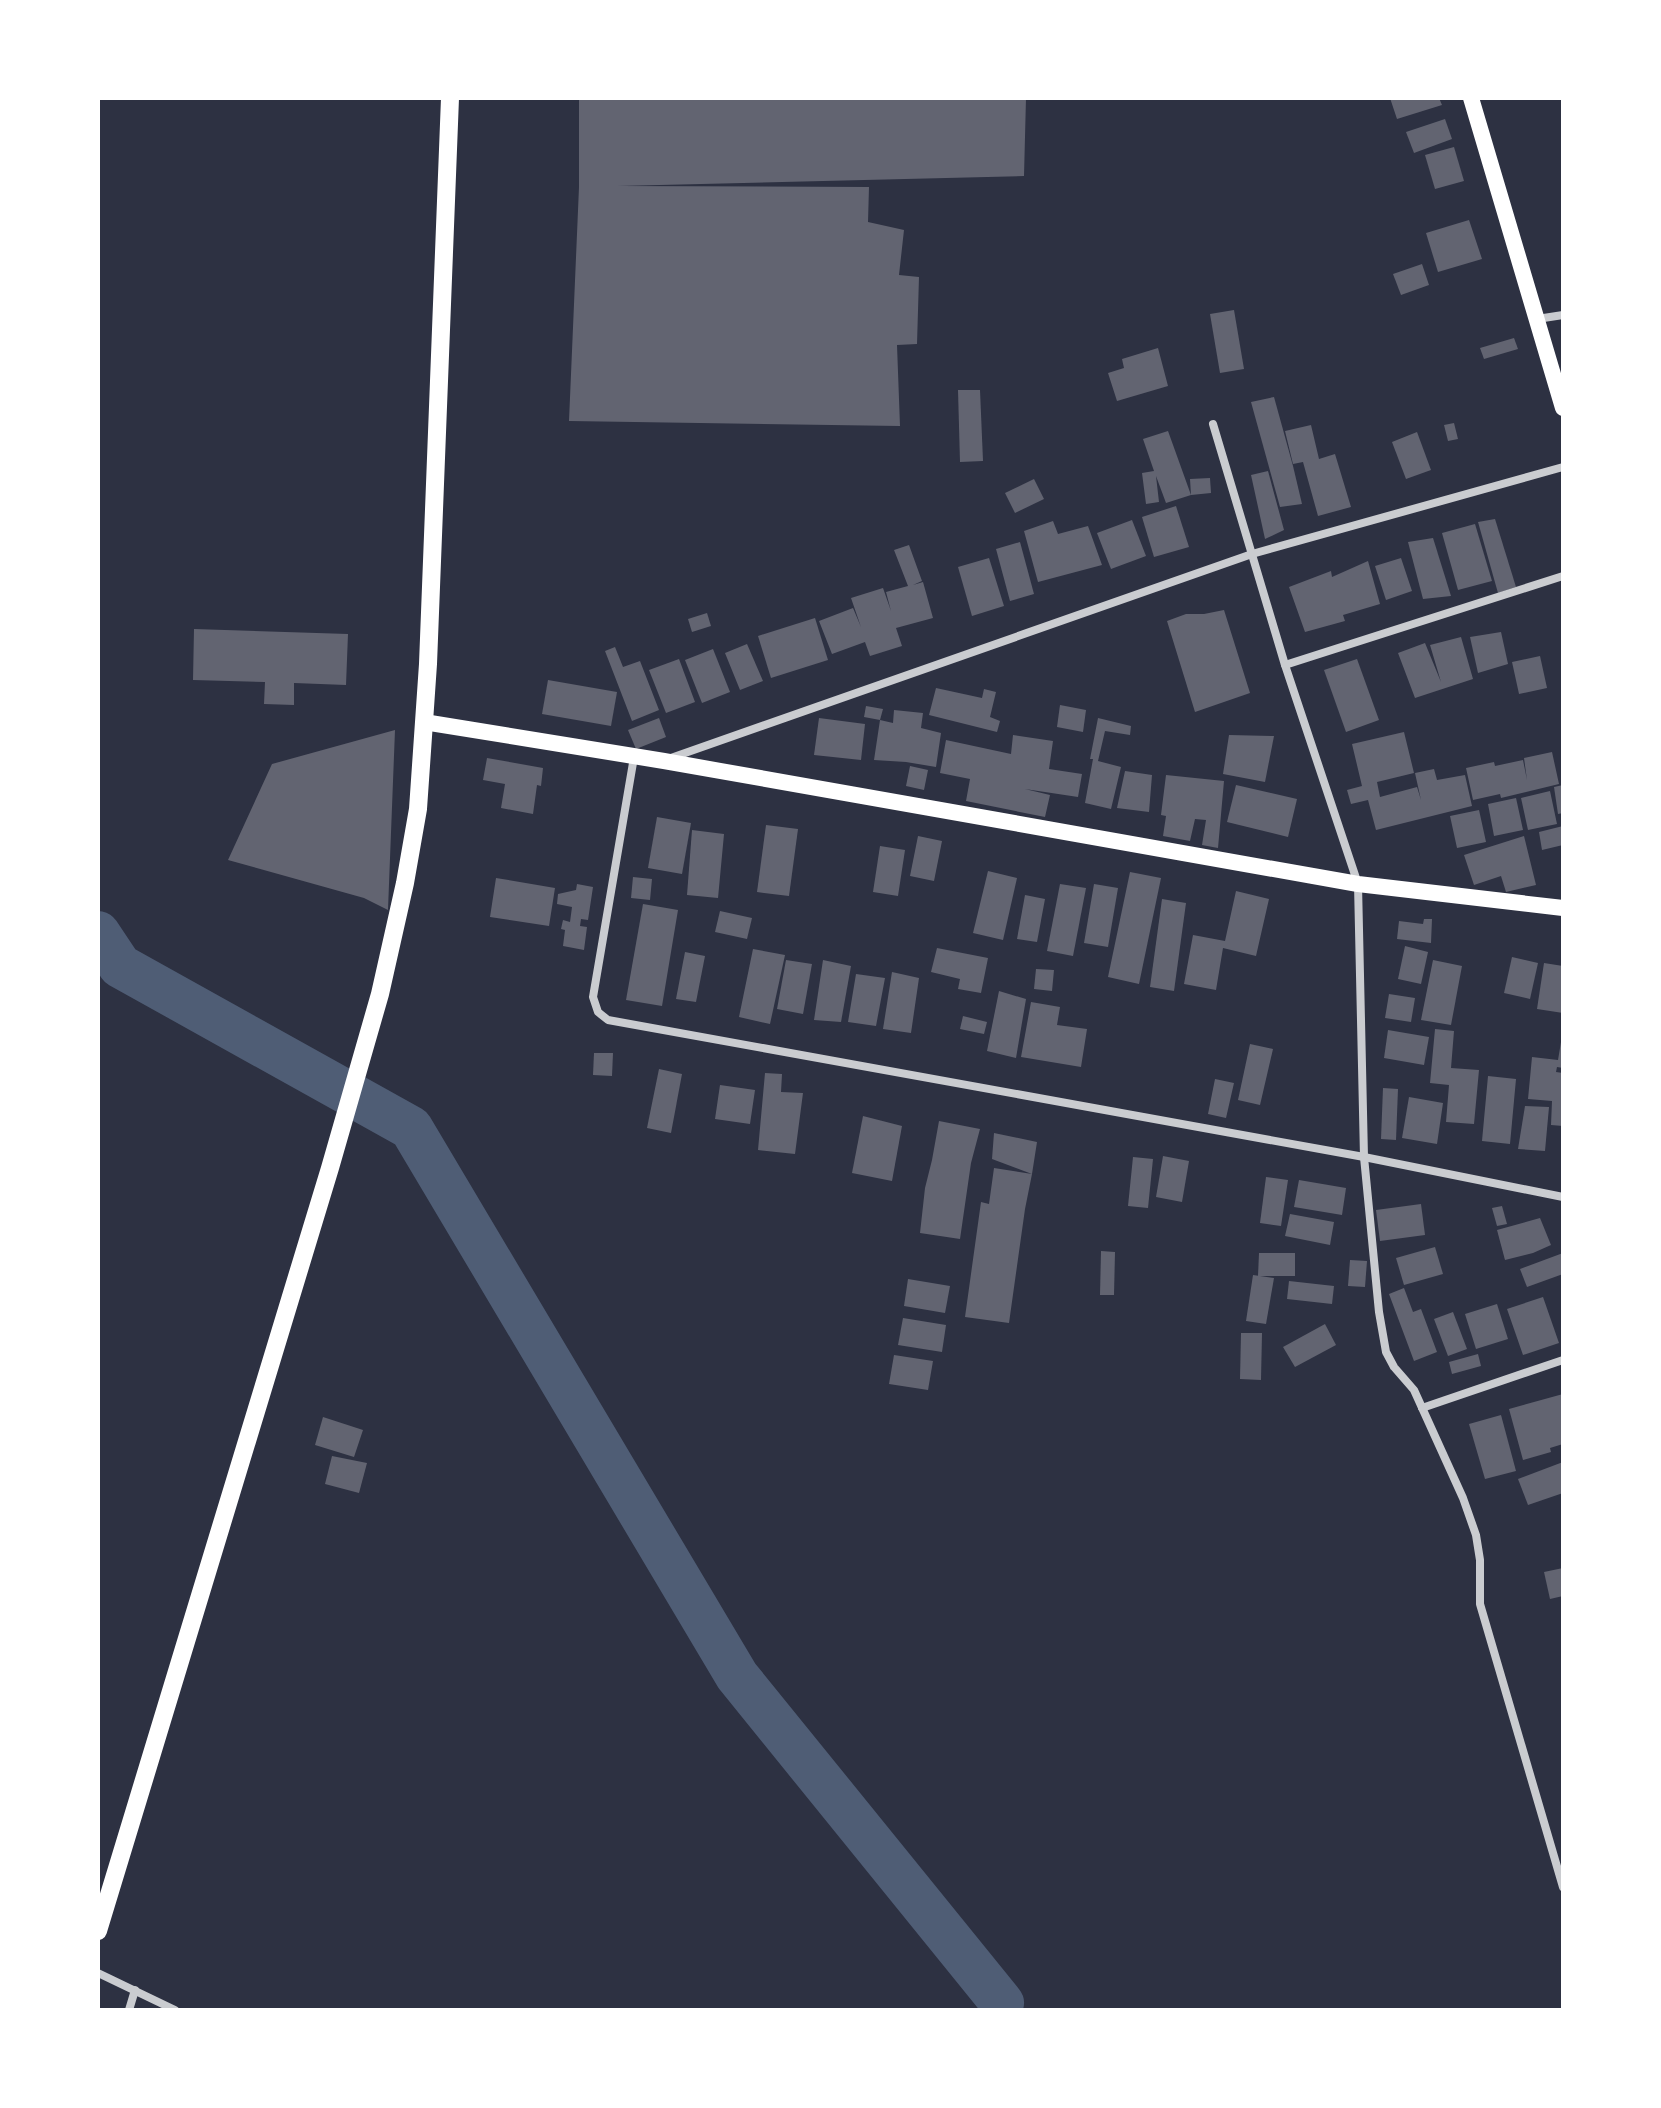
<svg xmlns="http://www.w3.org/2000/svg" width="1661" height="2108" viewBox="0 0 1661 2108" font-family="'Alegreya Sans',sans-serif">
<rect width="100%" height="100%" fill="#2d3142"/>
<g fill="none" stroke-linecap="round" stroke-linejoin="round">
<polyline stroke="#4f5d75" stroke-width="7" points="1002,2003 1008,2010"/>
<polyline stroke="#4f5d75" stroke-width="44" points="98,933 120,966 411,1128 737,1676 1002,2003 1000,2010"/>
</g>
<g fill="#626471">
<polygon points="579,98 1026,98 1024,176 618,186 869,187 868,222 904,230 899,275 919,277 917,344 897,345 900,426 569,421 579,187"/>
<polygon points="1390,98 1439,98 1442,105 1397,119"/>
<polygon points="1445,119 1452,139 1414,153 1406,132"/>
<polygon points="1454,147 1464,181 1435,189 1425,155"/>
<polygon points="1469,220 1482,259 1438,272 1426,233"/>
<polygon points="1422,264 1429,285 1401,295 1393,274"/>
<polygon points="1234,310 1244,369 1220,373 1210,314"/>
<polygon points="1514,338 1518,349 1484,359 1480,348"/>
<polygon points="1158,348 1168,386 1117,401 1108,373 1124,368 1122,359"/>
<polygon points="958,390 980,390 983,461 960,462"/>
<polygon points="1274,397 1293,466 1302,504 1280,507 1251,402"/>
<polygon points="1454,423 1458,439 1448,441 1444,425"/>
<polygon points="1311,425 1319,459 1335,454 1351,507 1318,516 1303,462 1293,464 1285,431"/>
<polygon points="1168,431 1191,495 1166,503 1156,476 1159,502 1146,504 1142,473 1154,471 1143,439"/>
<polygon points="1417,432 1431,470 1406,479 1392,442"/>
<polygon points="1268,471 1284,530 1265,539 1251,475"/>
<polygon points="1210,478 1211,493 1191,495 1190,479"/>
<polygon points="1034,479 1044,499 1015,513 1005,493"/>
<polygon points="1176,506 1189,547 1154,557 1142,517"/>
<polygon points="1495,519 1516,587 1498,593 1478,522"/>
<polygon points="1132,520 1146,556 1111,569 1097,533"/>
<polygon points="1053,521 1058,534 1088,526 1102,565 1038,582 1024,531"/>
<polygon points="1475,524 1492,581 1458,590 1442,533"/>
<polygon points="1433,538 1451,596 1423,599 1408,542"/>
<polygon points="1020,542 1034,594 1010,601 996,549"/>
<polygon points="909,545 922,581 913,585 923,582 933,618 896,628 902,646 870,656 865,642 832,654 819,621 853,608 861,627 851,598 883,588 891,611 886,592 908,586 894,550"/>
<polygon points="989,558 1004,606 972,616 958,567"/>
<polygon points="1401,558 1412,591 1386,600 1375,566"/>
<polygon points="1368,561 1380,604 1343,615 1345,621 1305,632 1289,587 1331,571 1332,577"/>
<polygon points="1224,610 1250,693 1195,712 1167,621 1186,614 1204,614"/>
<polygon points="707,613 711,626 692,632 688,619"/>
<polygon points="815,618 828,660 771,678 758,636"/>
<polygon points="194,629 348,634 346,685 294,683 294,705 264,704 265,682 193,680"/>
<polygon points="1501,632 1508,664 1478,673 1470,637"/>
<polygon points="1461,637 1473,679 1415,698 1398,653 1425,643 1441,682 1430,645"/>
<polygon points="747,644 763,681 740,690 725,653"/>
<polygon points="615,647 623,667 640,661 659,710 632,721 605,651"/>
<polygon points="713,649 730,692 702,703 685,660"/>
<polygon points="1540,656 1547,688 1519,694 1512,662"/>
<polygon points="679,659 695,702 666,713 649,670"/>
<polygon points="1357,659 1379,720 1346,732 1324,670"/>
<polygon points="548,680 617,692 611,726 542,714"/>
<polygon points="936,688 982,698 984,689 996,692 990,717 1000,721 997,732 929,715"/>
<polygon points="1060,705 1086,710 1083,732 1057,727"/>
<polygon points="866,706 883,709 880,720 864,717"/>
<polygon points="894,710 923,713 921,728 941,733 936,767 906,762 874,760 880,720 893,723"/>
<polygon points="659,718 666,737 636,749 628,730"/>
<polygon points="819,718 865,724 861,760 814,755"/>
<polygon points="1098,718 1131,726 1130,735 1105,731 1098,761 1121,767 1111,809 1085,803 1093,759 1090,759"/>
<polygon points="395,730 388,910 364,898 228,860 272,764"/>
<polygon points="1404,732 1414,773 1377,782 1380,797 1417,787 1421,800 1415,773 1434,769 1437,780 1465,775 1472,806 1376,830 1368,800 1351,804 1347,790 1362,786 1352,744"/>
<polygon points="1013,735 1053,741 1049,769 1082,774 1078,797 1025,789 1050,795 1045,817 966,801 970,779 940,773 946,740 1011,754"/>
<polygon points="1229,735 1274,736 1265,782 1223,774"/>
<polygon points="1552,752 1559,784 1501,798 1500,794 1473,800 1466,768 1494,762 1495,766 1523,760 1527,780 1524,758"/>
<polygon points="487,758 543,768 541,786 537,785 533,814 501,808 505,784 483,780"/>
<polygon points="910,766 928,770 924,790 906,786"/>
<polygon points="1125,771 1152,775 1149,812 1117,808"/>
<polygon points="1166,775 1224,781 1218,848 1202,845 1206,820 1195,819 1190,841 1163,836 1166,816 1161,815"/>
<polygon points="1236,785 1297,799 1288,837 1227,822"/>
<polygon points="1563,785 1563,813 1558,814 1554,787"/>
<polygon points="1550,791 1557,824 1528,830 1521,798"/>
<polygon points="1516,798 1523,830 1494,836 1488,804"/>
<polygon points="1479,810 1486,842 1457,848 1450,816"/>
<polygon points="657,817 691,823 682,874 648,868"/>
<polygon points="766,825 798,829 789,896 757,892"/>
<polygon points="1563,826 1563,845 1542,850 1539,832"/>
<polygon points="692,830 724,834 718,898 687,895"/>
<polygon points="918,836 942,841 934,881 910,876"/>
<polygon points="1524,836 1536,885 1506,892 1501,876 1474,885 1464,855"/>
<polygon points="880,846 905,850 898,896 873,892"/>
<polygon points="988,871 1017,878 1003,940 973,933"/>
<polygon points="1130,872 1161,878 1139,984 1108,977"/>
<polygon points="633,877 652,879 650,900 631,898"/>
<polygon points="496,878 555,888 549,926 490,917"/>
<polygon points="577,884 593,887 588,920 581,919 580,926 587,927 584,950 563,946 565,930 561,929 563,920 570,922 572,907 557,904 558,894 576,890"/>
<polygon points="1060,884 1086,888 1073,956 1047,951"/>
<polygon points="1094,884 1118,888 1108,947 1084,943"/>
<polygon points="1236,891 1269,899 1256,956 1223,948 1216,990 1184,984 1193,935 1225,941"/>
<polygon points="1025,895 1045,899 1037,942 1017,939"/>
<polygon points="1162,899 1186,903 1174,991 1150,987"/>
<polygon points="643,904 678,910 662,1006 626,1000"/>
<polygon points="720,911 752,918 747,939 715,932"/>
<polygon points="1424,919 1432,919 1431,943 1397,939 1399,921 1423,924"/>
<polygon points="1405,946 1428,952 1421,984 1398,979"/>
<polygon points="937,948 988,958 981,993 958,989 960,979 931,972"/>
<polygon points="753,949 785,955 770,1024 739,1017"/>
<polygon points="685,952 705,956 696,1002 676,999"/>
<polygon points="1512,957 1538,963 1530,999 1504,993"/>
<polygon points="786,960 812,964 803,1014 777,1009"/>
<polygon points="823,960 851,966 841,1022 814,1020"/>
<polygon points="1433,960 1462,966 1451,1025 1421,1020"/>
<polygon points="1544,963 1563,966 1563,1013 1537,1009"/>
<polygon points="1036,969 1054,970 1052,991 1034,989"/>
<polygon points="892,972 919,978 911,1033 883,1029"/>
<polygon points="856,974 885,978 876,1026 848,1022"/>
<polygon points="999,991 1026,999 1016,1058 987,1051"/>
<polygon points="1389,994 1415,998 1411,1022 1385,1018"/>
<polygon points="1031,1002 1060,1007 1057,1025 1087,1029 1081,1067 1021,1057"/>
<polygon points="963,1016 987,1022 984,1034 960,1029"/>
<polygon points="1435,1029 1454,1031 1451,1068 1479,1070 1474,1124 1446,1122 1449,1085 1430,1083"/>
<polygon points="1388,1030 1429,1037 1424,1065 1384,1058"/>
<polygon points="1561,1042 1563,1042 1563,1068 1557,1067 1556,1072 1563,1073 1563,1126 1551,1125 1552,1101 1528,1099 1532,1057 1558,1060"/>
<polygon points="1250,1044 1273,1049 1260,1105 1238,1100"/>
<polygon points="594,1053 613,1053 612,1076 593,1075"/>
<polygon points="659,1069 682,1074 671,1133 647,1128"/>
<polygon points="765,1073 782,1074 781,1092 803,1093 795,1154 758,1150"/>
<polygon points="1488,1076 1516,1079 1510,1144 1482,1141"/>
<polygon points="1215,1079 1234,1083 1226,1118 1208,1114"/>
<polygon points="720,1085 755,1090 750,1124 715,1119"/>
<polygon points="1383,1088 1398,1089 1396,1140 1381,1139"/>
<polygon points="1409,1097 1443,1103 1437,1144 1402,1138"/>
<polygon points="1525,1106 1549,1107 1545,1151 1518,1149"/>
<polygon points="863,1116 902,1126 892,1181 852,1173"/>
<polygon points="939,1121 980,1129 971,1163 960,1239 920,1233 925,1188 932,1160"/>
<polygon points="994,1133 1037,1142 1032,1174 1025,1209 1009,1323 965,1317 981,1202 989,1204 994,1168 1032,1174 992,1159"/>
<polygon points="1163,1156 1189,1161 1182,1202 1156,1197"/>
<polygon points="1133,1157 1153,1159 1148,1208 1128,1206"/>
<polygon points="1266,1177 1288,1180 1281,1226 1260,1223"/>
<polygon points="1299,1180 1346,1188 1342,1215 1294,1207"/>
<polygon points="1421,1204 1425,1235 1380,1241 1376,1210"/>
<polygon points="1502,1206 1507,1224 1497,1226 1492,1208"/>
<polygon points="1290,1214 1334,1222 1330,1245 1285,1236"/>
<polygon points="1540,1218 1551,1245 1533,1253 1505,1260 1497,1230"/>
<polygon points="1435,1247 1443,1274 1404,1285 1396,1258"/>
<polygon points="1101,1251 1115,1252 1114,1295 1100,1295"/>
<polygon points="1259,1253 1295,1253 1295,1276 1258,1276"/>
<polygon points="1563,1253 1563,1274 1527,1287 1520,1269"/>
<polygon points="1350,1260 1367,1261 1365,1287 1348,1286"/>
<polygon points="1253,1275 1274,1278 1266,1324 1246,1321"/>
<polygon points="908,1279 950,1286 945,1313 904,1306"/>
<polygon points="1289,1281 1334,1286 1332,1304 1287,1299"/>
<polygon points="1404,1288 1413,1312 1421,1309 1437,1352 1414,1361 1389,1294"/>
<polygon points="1543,1297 1559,1343 1523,1355 1507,1309"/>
<polygon points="1497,1304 1508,1339 1476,1349 1465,1314"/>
<polygon points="1453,1312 1467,1349 1448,1356 1434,1319"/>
<polygon points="903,1318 946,1325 942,1352 898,1345"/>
<polygon points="1325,1324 1336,1345 1295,1367 1283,1347"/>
<polygon points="1241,1333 1262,1333 1261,1380 1240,1379"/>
<polygon points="1478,1354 1481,1366 1452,1374 1449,1362"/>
<polygon points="894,1355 933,1361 928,1390 889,1384"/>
<polygon points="1563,1394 1563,1444 1550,1448 1551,1452 1523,1460 1509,1409"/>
<polygon points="1501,1415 1516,1471 1485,1479 1469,1424"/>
<polygon points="323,1417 363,1430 354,1457 315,1445"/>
<polygon points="332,1456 367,1463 359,1493 325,1484"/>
<polygon points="1563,1462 1563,1493 1528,1505 1518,1479"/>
<polygon points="1563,1568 1563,1596 1550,1599 1544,1572"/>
</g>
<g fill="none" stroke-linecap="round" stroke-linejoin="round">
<g stroke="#caccd0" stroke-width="8">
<polyline points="1537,319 1563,315"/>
<polyline points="1213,424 1285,665 1358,884 1364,1157 1379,1312 1386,1352 1394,1367 1414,1390 1463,1498 1476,1535 1480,1560 1480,1604 1563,1887"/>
<polyline points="1285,665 1563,576"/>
<polyline points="634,757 593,997 598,1012 608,1020 1364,1157 1563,1197"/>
<polyline points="668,759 1252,554 1563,467"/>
<polyline points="1422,1408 1563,1360"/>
<polyline points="98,1973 175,2010"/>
<polyline points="129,2010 135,1990"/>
</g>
<g stroke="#fff" stroke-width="16">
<polyline points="1471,98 1563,408"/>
<polyline points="424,722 664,761 1358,884 1563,908"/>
</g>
<polyline stroke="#fff" stroke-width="18" points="98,1931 330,1168 380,994 405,883 418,809 428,664 450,98"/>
</g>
<rect width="1661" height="2108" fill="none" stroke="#ffffff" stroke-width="200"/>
</svg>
